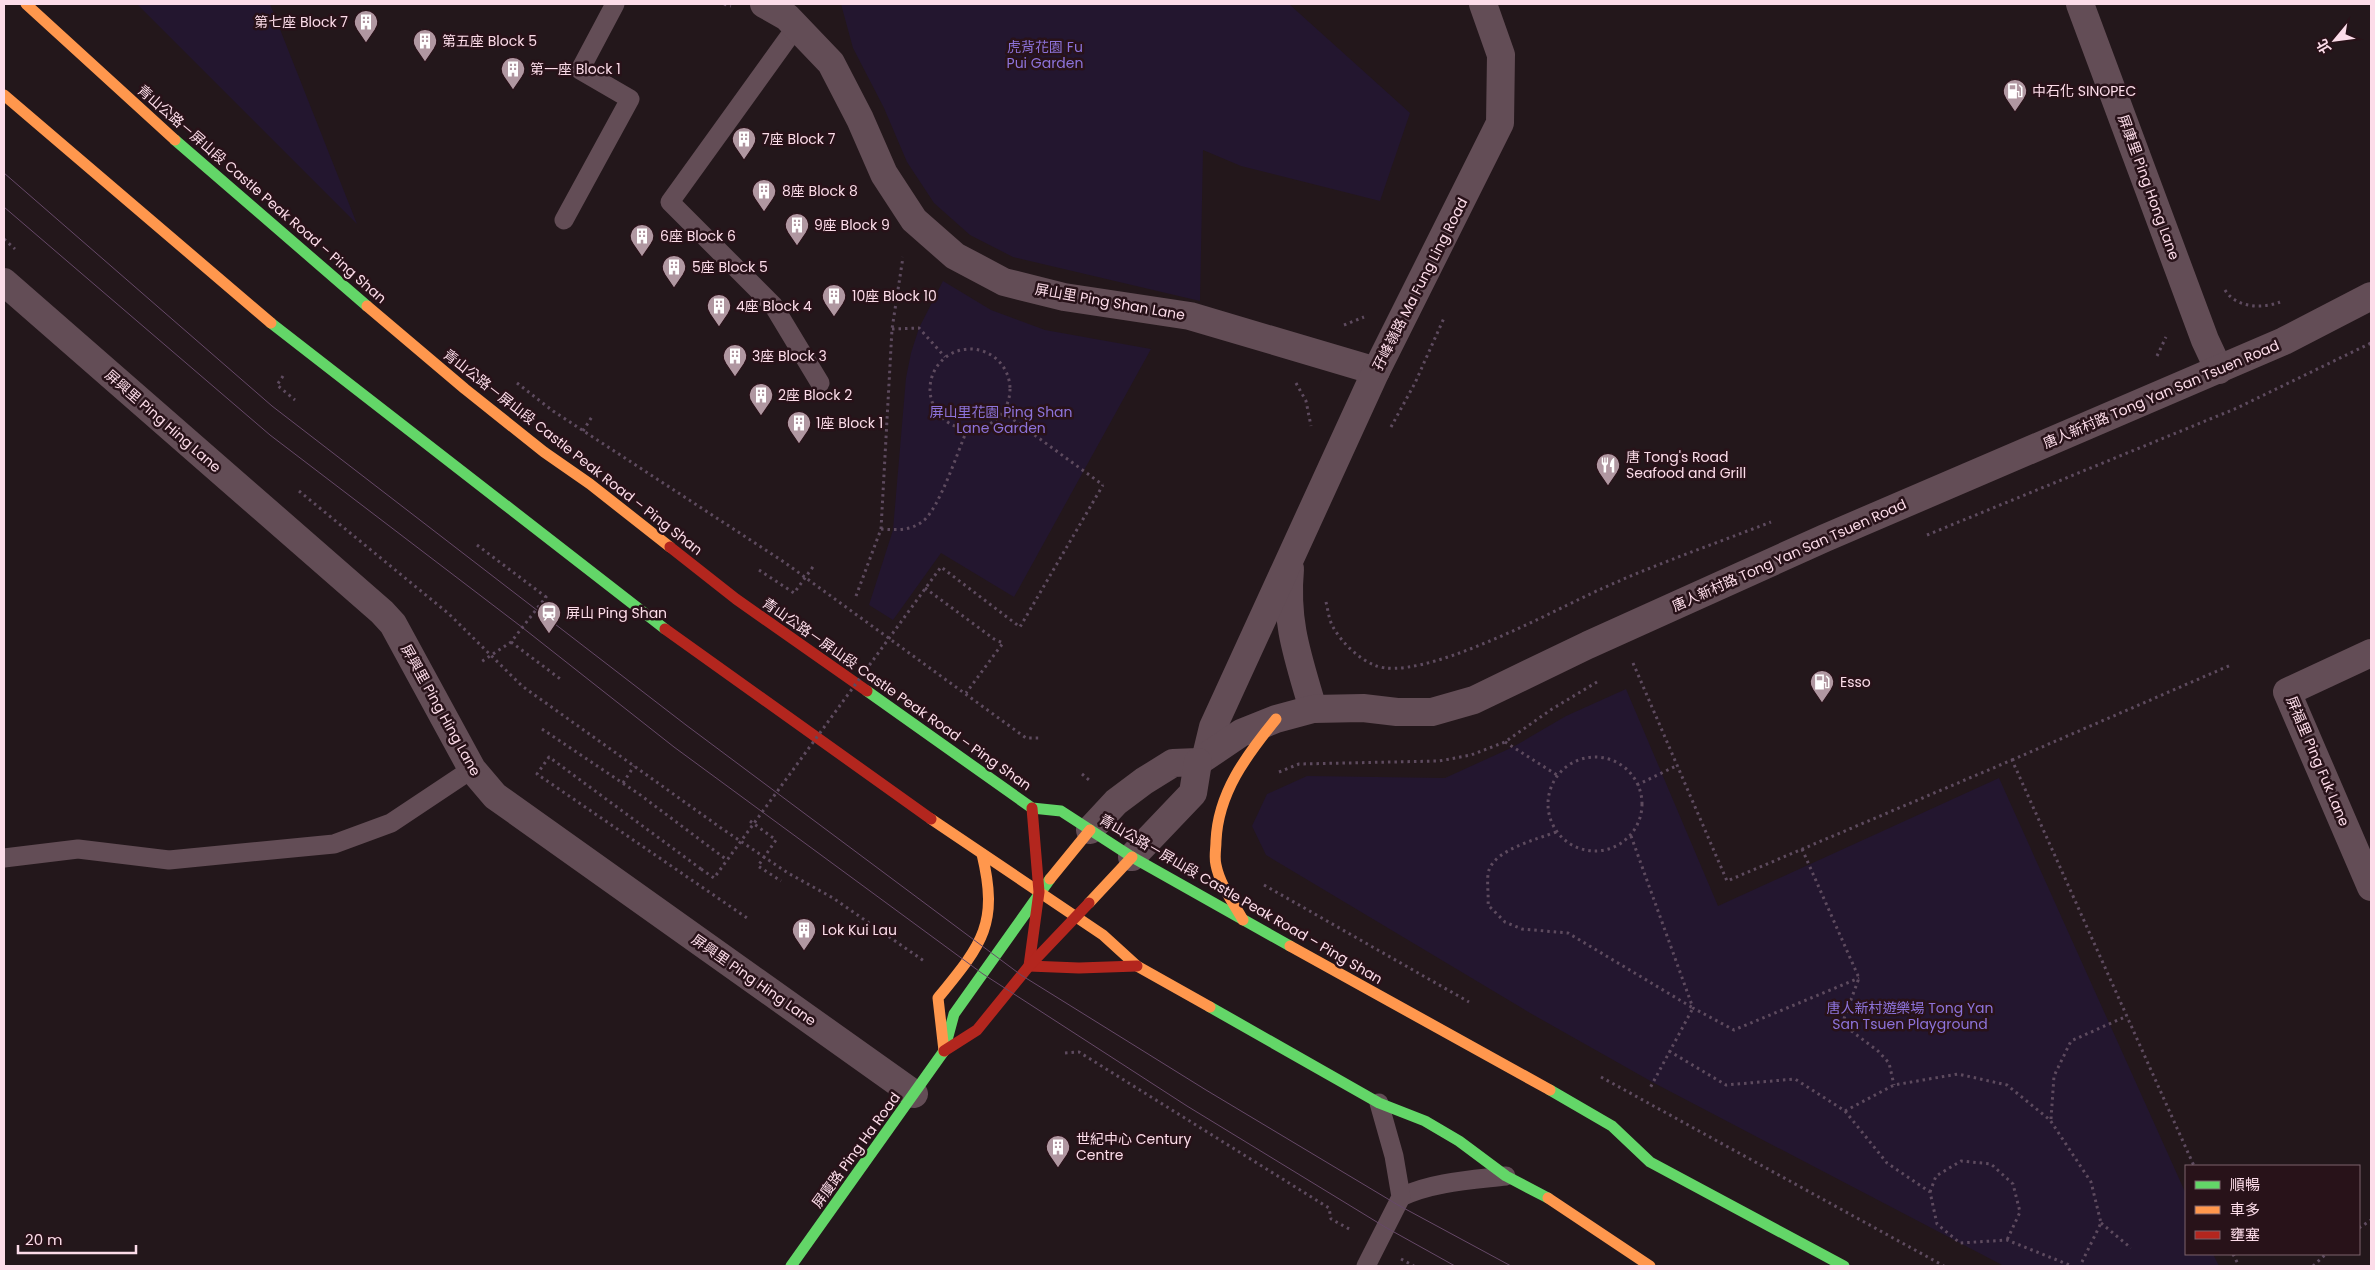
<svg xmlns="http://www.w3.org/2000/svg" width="2375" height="1270" viewBox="0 0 2375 1270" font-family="Poppins,'Noto Sans TC',sans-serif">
<rect width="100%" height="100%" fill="#23171b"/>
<g fill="#23162f">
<polygon points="137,4 270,4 357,224"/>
<polygon points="841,4 1289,4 1410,113 1380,201 1241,166 1203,150 1200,301 1013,257 970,235 934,203 907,162 884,108 853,48"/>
<polygon points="943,281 991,310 1045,330 1151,349 1014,597 941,553 893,620 869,605 893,530 906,378 911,353 919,328"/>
<polygon points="1626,689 1718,906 1999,778 2186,1194 2186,1254 2213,1254 2219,1266 2004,1266 1654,1083 1530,1013 1266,855 1252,826 1267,794 1307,776 1445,778 1513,747 1566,716"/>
</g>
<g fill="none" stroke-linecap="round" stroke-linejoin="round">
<g stroke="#5e4b5f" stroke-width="3" stroke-dasharray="2.5 4" stroke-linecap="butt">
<polyline points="724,4 731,6"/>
<polyline points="4,239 15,249"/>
<path d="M2225 290C2236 308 2262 309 2280 302"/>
<polyline points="1344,325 1364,317"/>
<polyline points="892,329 919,328 945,357"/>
<circle cx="970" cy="389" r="40"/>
<polyline points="2157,356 2166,337"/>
<polyline points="283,376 277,385 295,400"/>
<polyline points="517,383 553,411 784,562 1026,738 1040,738"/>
<polyline points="1296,383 1306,401 1311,426"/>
<polyline points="1003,412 1103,485"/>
<polyline points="1391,427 1415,383 1444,318"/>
<polyline points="583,431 593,415"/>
<polyline points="299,491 449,614 522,686 721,828 788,873 833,898 924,961"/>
<path d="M881 529C896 530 911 531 923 521 939 509 958 451 967 430"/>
<polyline points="1927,535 2237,408 2371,343"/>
<polyline points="477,545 546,597 511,642 481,662"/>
<polyline points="759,570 794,593 815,564"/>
<polyline points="925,588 994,639 1003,643 966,693"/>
<polyline points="856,596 881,529 892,329 903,257"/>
<path d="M1326 602C1328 610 1329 620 1333 627 1342 643 1358 658 1374 665 1419 685 1556 609 1601 589 1656 564 1714 544 1771 522"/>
<polyline points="511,642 563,681"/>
<polyline points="1633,663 1727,881 2012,760 2194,1166"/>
<polyline points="542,729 639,794 727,860"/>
<polyline points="1505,742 1557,775"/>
<circle cx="1595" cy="804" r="47"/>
<polyline points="2012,760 2231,665"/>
<polyline points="1279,772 1299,764 1439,761 1471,755 1505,742 1552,709 1597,682"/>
<polyline points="1082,774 1089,780"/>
<polyline points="623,783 634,766"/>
<polyline points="1637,785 1678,765"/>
<polyline points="750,821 776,840 758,866 781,881"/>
<path d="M1556 832C1538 839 1496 849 1489 870 1486 879 1489 895 1488 905L1505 922 1522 929 1568 933 1693 1008 1649 1090"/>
<polyline points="1631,836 1693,1008 1734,1030 1859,978"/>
<polyline points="1802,849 1859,978 1842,1024 1878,1051 1889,1063 1894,1085"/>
<polyline points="701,869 549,757 537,774 750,920"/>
<polyline points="1264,885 1469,1002"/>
<polyline points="1669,1051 1726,1085 1795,1079 1845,1111 1887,1163 1930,1192 1937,1224 1960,1243 2007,1240 2072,1266"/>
<polyline points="1065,1053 1079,1052 1329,1208 1331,1219 1351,1230"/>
<polyline points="1601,1077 1944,1266"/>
<polyline points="1845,1111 1894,1085 1958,1074 2007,1085 2050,1120 2091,1182 2101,1223 2080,1266"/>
<polyline points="2051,1119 2054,1076 2071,1041 2127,1016"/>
<polyline points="1930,1192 1936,1176 1961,1161 1991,1164 2013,1184 2020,1212 2007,1240"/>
<polyline points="2101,1223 2131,1248"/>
<polyline points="2359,1228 2371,1220"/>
<polyline points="2233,1254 2239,1266"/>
<polyline points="1401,1259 1414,1266"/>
<polyline points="2313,1266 2326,1254"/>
</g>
<g stroke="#634d56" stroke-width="19">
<polyline points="796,27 670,202 773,305 820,383"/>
<polyline points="564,220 630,99 580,70 615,4"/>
<polyline points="4,858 78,849 169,860 334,844 391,823 472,769"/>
<path d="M1401 1197C1432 1182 1472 1180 1506 1176"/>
<polyline points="1366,1266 1401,1197 1394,1156 1379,1103"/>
</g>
<g stroke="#634d56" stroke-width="28">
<polyline points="764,4 787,17 831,63 860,119 884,174 914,220 955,256 1004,282 1064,297 1190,316 1376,371"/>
<polyline points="2080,4 2205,340 2219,370"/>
<polyline points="4,282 382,612 393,624 472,769 495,796 914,1094"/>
<path d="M1290 569C1285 623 1298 657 1313 709"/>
<polyline points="2371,653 2287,692 2371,887"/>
<polyline points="1206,756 1213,727 1376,371 1500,123 1501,55 1483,4"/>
<polyline points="1090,830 1116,802 1144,781 1173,763 1198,762 1241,733 1276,719 1313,709 1363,708 1397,712 1432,712 1474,700 1588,645 1825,538 2284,341 2371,296"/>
<polyline points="1132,857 1193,793 1198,762"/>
</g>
<g stroke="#63d668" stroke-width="11">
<polyline points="175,140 367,306"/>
<polyline points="271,323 665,629"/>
<polyline points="867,691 1032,808 1061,811 1132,857 1290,946"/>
<polyline points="1210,1007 1379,1103 1425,1121 1459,1141 1506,1176 1548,1198"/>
<polyline points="1550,1090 1612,1126 1650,1162 1844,1266"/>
<polyline points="791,1266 944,1051 954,1014 1050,879"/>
</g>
<g stroke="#ff974d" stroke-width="11">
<polyline points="26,4 175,140"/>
<polyline points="4,95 271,323"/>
<polyline points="367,306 465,389 544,452 590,484 670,547"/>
<polyline points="931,819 1103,935 1137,966 1210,1007"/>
<polyline points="1050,879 1090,830"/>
<polyline points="1089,903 1132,857"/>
<path d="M1243 920C1233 902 1220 885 1216 865 1214 857 1216 849 1216 841 1218 793 1246 756 1276 719"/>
<polyline points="1290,946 1550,1090"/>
<path d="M944 1051 938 998C982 944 999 925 982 854"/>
<polyline points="1548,1198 1650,1266"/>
</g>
<g stroke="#b3261e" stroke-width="11">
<polyline points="670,547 736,599 867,691"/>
<polyline points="665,629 931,819"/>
<polyline points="1032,808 1039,892 1029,966 1079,968 1137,966"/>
<polyline points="944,1051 977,1030 1029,966 1089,903"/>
</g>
<g stroke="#664968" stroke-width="1">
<polyline points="4,173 272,406 686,725 1021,975 1206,1090 1398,1205 1511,1266"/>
<polyline points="4,207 270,435 523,628 674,747 983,974 1187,1106 1385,1227 1455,1266"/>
</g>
<polyline stroke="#5e4b5f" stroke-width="3" stroke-dasharray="2.5 4" stroke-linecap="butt" points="701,869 714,878 941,567 1020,627 1103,485"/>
</g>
<defs>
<g id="building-pin" transform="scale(1.25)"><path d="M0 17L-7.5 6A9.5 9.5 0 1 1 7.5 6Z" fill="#b097a1" stroke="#281219"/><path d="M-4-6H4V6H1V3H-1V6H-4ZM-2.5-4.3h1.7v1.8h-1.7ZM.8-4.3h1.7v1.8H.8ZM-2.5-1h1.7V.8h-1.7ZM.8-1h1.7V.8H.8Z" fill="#fff"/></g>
<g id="fuel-pin" transform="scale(1.25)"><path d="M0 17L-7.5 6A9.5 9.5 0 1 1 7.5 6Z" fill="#b097a1" stroke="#281219"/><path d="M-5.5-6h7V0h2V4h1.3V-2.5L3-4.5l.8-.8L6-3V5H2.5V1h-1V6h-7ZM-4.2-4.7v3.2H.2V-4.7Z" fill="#fff"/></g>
<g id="restaurant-pin" transform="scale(1.25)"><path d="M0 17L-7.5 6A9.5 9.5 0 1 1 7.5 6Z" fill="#b097a1" stroke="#281219"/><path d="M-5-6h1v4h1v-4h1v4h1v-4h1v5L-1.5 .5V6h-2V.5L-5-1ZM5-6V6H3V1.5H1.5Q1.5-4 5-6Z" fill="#fff"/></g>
<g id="station-pin" transform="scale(1.25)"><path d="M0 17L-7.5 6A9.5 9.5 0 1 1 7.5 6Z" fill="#b097a1" stroke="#281219"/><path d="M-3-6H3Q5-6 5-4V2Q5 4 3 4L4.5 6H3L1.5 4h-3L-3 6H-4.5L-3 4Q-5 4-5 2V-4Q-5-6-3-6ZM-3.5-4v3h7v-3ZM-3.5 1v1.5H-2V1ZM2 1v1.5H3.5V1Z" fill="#fff"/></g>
</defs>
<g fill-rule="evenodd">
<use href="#building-pin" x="366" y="22"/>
<use href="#building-pin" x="425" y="41"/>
<use href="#building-pin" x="513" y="69"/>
<use href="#fuel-pin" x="2015" y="91"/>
<use href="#building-pin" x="744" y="139"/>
<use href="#building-pin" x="764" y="191"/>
<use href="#building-pin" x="797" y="225"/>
<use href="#building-pin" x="642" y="236"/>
<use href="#building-pin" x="674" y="267"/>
<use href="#building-pin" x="834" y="296"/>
<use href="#building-pin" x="719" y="306"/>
<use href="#building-pin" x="735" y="356"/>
<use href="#building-pin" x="761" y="395"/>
<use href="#building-pin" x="799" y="423"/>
<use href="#restaurant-pin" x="1608" y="465"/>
<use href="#station-pin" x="549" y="613"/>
<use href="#fuel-pin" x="1822" y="682"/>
<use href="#building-pin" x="804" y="930"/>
<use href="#building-pin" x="1058" y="1147"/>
</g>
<g text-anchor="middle" stroke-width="5" stroke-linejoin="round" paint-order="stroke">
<g font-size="14" fill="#fcdce9" stroke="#281219" text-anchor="start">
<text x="348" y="27" text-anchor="end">第七座 Block 7</text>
<text x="442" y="46">第五座 Block 5</text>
<text x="530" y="74">第一座 Block 1</text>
<text x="2032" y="96">中石化 SINOPEC</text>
<text x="762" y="144">7座 Block 7</text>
<text x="782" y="196">8座 Block 8</text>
<text x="814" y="230">9座 Block 9</text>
<text x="660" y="241">6座 Block 6</text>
<text x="692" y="272">5座 Block 5</text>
<text x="852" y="301">10座 Block 10</text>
<text x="736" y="311">4座 Block 4</text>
<text x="752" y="361">3座 Block 3</text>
<text x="778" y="400">2座 Block 2</text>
<text x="816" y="428">1座 Block 1</text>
<text x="1626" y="462">唐 Tong's Road<tspan x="1626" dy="16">Seafood and Grill</tspan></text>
<text x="566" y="618">屏山 Ping Shan</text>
<text x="1840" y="687">Esso</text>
<text x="822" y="935">Lok Kui Lau</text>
<text x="1076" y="1144">世紀中心 Century<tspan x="1076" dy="16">Centre</tspan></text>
</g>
<g font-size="14" fill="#8d73da" stroke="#281219">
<text x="1045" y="52">虎背花園 Fu<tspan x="1045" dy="16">Pui Garden</tspan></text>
<text x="1001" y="417">屏山里花園 Ping Shan<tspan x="1001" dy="16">Lane Garden</tspan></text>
<text x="1910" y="1013">唐人新村遊樂場 Tong Yan<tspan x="1910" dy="16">San Tsuen Playground</tspan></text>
</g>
<g font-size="14" fill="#fcdce9" stroke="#281219">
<text transform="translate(2149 187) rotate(70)" y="5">屏康里 Ping Hong Lane</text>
<text transform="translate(262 194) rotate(41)" y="5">青山公路－屏山段 Castle Peak Road – Ping Shan</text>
<text transform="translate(1420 284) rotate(-63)" y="5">孖峰嶺路 Ma Fung Ling Road</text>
<text transform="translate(1110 302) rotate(10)" y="5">屏山里 Ping Shan Lane</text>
<text transform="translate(2161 394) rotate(-23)" y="5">唐人新村路 Tong Yan San Tsuen Road</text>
<text transform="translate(163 421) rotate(41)" y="5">屏興里 Ping Hing Lane</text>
<text transform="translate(573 452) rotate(38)" y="5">青山公路－屏山段 Castle Peak Road – Ping Shan</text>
<text transform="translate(1789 555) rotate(-24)" y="5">唐人新村路 Tong Yan San Tsuen Road</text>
<text transform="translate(897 694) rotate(35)" y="5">青山公路－屏山段 Castle Peak Road – Ping Shan</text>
<text transform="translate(441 710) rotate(61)" y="5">屏興里 Ping Hing Lane</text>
<text transform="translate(2318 761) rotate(67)" y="5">屏福里 Ping Fuk Lane</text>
<text transform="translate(1241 899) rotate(30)" y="5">青山公路－屏山段 Castle Peak Road – Ping Shan</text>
<text transform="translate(754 980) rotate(35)" y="5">屏興里 Ping Hing Lane</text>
<text transform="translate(856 1150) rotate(-54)" y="5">屏廈路 Ping Ha Road</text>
</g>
</g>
<rect width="2375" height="1270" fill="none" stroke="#fcdce9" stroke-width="10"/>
<rect x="2185" y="1165" width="175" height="90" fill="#281219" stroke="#7d636c"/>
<rect x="2195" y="1181" width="25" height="8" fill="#63d668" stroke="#7d636c"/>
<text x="2230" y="1190" font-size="15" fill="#fcdce9">順暢</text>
<rect x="2195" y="1206" width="25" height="8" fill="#ff974d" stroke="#7d636c"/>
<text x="2230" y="1215" font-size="15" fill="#fcdce9">車多</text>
<rect x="2195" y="1231" width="25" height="8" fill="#b3261e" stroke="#7d636c"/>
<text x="2230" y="1240" font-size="15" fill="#fcdce9">壅塞</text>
<g transform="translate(2335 40) rotate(241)" stroke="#281219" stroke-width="4" paint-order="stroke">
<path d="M0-4L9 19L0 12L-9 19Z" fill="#fcdce9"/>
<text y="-8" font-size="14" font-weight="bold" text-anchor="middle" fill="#fcdce9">北</text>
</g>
<path d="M18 1245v8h118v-8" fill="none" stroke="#fcdce9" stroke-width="2.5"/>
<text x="25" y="1245" font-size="15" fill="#fcdce9" stroke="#281219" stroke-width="4" paint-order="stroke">20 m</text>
</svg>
